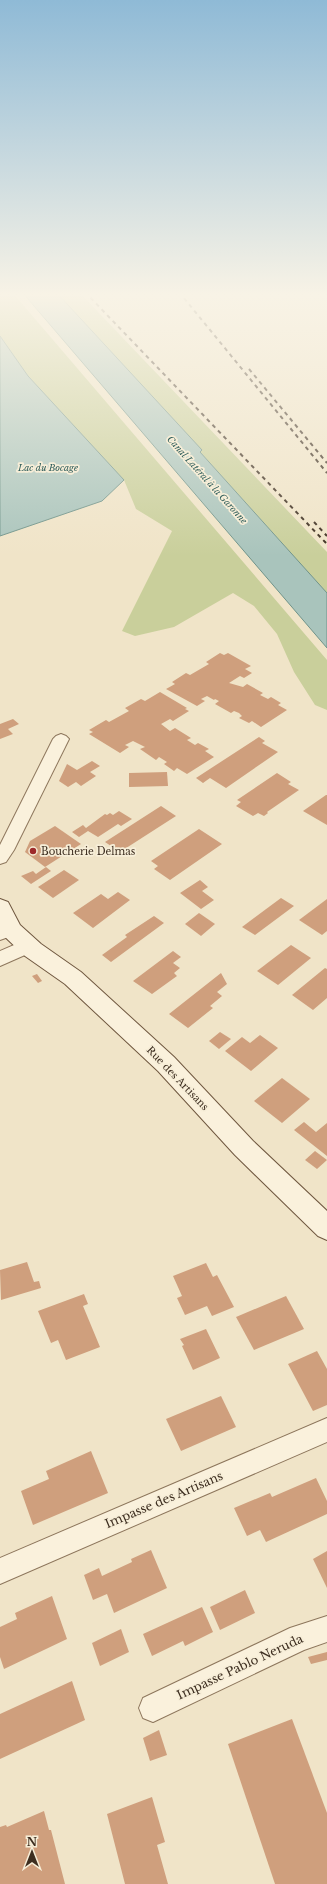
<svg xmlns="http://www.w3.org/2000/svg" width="327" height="1884" viewBox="0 0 327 1884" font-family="'Libre Baskerville',serif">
<rect width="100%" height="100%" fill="#f0e4c8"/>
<g fill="#c9cf9b">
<polygon points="0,292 12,292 327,660 327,710 315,705 294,672 277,634 254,606 233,593 174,627 135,636 122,631 172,531 136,509 124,480 28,376 0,336"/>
<polygon points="56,292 79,292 327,552 327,593 200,452 201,449"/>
</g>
<g fill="#a9c4bc" stroke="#6f938a">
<polygon points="22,292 56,292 202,450 200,452 327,593 327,648"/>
<polygon points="0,336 28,376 124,480 102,501 0,536"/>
</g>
<g fill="#cf9f7d">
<polygon points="220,653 224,655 228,653 251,666 245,669 252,673 244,678 240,676 229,683 243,687 247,684 263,693 260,695 268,699 271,697 281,703 278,705 287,710 261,727 252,721 249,723 239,718 242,716 239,713 234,711 231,713 215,704 219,701 215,699 214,700 207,696 201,699 205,701 197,706 166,689 175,684 172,682 186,673 190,675 209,664 206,662"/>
<polygon points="160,692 187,708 185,709 189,711 173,721 170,719 161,724 170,731 175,728 191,738 187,740 195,745 198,743 209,749 205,751 214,757 187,774 177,768 174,771 164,764 167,762 159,757 156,760 140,749 145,747 133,741 125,745 129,747 120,753 89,734 93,732 89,730 106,720 109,722 129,711 125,708 141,699 145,701"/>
<polygon points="13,719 19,724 8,729 13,734 0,739 0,724"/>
<polygon points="259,737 265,741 262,743 278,752 226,788 210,778 203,783 196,778"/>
<polygon points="92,761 100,766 90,772 96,776 81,786 76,782 68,787 59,781 67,764 77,770"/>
<polygon points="167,772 168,786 129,787 129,773"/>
<polygon points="277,773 291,782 288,784 299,790 267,812 268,813 264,816 258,813 253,816 236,806 241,802 237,800"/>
<polygon points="326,795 327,795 327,825 303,811"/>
<polygon points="161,806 176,816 120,852 105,842"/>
<polygon points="119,811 132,819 121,826 118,824 98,837 88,831 79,837 72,832 83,825 86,828 105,814 107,815 110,813 113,815"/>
<polygon points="55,826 81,844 45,867 25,852 30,841"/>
<polygon points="199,829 222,844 170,880 154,869 158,866 151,861"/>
<polygon points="46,867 51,871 31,884 21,876 33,871 36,874"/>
<polygon points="64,870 79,880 53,898 38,887"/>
<polygon points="200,880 208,887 202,891 214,900 201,909 180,893"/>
<polygon points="118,892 130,900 93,928 73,913 101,894 108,899"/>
<polygon points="281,898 294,906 255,935 242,927"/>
<polygon points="327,899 327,931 322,935 299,920"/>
<polygon points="199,913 215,924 201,936 185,924"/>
<polygon points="154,916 164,923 111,962 102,955 127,937 125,935"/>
<polygon points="291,945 311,958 278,985 257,971"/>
<polygon points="173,951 181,957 173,963 180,968 174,973 177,976 152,994 133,981"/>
<polygon points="325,968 327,969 327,998 313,1010 292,995"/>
<polygon points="221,973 227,984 217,992 222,996 210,1006 213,1008 188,1028 169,1014"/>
<polygon points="37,974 42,981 38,983 32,976"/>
<polygon points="220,1032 231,1039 219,1049 209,1041"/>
<polygon points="260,1035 278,1048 251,1071 225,1051 242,1037 250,1043"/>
<polygon points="282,1078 310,1099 282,1123 254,1101"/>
<polygon points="304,1122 316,1132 327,1123 327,1156 294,1130"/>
<polygon points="315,1151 327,1160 317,1169 305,1160"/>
<polygon points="27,1262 34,1282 39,1281 41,1288 1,1300 0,1270"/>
<polygon points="206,1263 213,1277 217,1275 234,1307 212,1316 207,1306 185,1315 177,1298 182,1296 173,1276"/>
<polygon points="84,1294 88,1304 83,1306 100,1347 66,1360 58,1340 51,1343 38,1311"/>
<polygon points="286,1296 304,1329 254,1350 236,1317"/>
<polygon points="206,1329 220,1358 193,1370 182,1346 184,1345 180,1339"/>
<polygon points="317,1351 327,1369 327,1405 313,1411 288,1364"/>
<polygon points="221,1396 236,1427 181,1451 166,1419"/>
<polygon points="91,1451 108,1493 33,1525 21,1491 49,1479 46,1471"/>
<polygon points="316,1478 327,1501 327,1514 266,1542 260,1530 247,1536 234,1508 270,1493 272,1497"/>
<polygon points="151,1550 167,1588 114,1613 107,1594 93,1600 84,1575 99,1568 102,1576 132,1562 131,1559"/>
<polygon points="327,1551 327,1588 313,1559"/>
<polygon points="245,1590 255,1613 220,1630 210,1607"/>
<polygon points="52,1596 67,1639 4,1669 0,1657 0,1627 17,1619 15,1613"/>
<polygon points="202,1607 213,1632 185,1646 183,1641 152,1656 143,1634"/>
<polygon points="121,1629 129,1652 100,1666 92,1643"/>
<polygon points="327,1652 327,1660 311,1664 308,1657"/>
<polygon points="72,1681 85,1720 0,1759 0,1714"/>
<polygon points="292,1719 327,1813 327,1884 275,1884 228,1744"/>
<polygon points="159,1730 167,1755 150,1761 143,1738"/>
<polygon points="152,1797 165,1842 157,1845 168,1884 125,1884 107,1814"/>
<polygon points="44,1811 49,1830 51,1830 65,1884 0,1884 0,1827 6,1825 7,1827"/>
</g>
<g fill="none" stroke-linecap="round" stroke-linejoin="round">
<g stroke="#8d765c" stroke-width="2">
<g id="street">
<polygon points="61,734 66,736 69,739 14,850 6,862 0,864 0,845 53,739 56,736"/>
<polygon points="11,924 17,926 20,930 17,934 0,940 0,927"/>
<polygon points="28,939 34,941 37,946 34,951 0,966 0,951"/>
<polygon points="327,1418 327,1442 0,1584 0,1558"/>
<polygon points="327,1616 327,1642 304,1650 153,1722 143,1718 139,1708 143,1698 290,1628"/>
</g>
</g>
<g stroke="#6f573f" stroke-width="2">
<polygon id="secondary" points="0,899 8,902 20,925 41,944 81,972 174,1057 253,1141 327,1211 327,1240 318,1236 235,1155 158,1071 65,984 25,956 3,935 0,930"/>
</g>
<use href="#street" fill="#faf1dc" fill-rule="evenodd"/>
<use href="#secondary" fill="#faf1dc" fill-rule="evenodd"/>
<g stroke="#3d2e20" stroke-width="2" stroke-dasharray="4 4" stroke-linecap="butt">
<polyline points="85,292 327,544"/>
<polyline points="179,292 327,473"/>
<polyline points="249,369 327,463"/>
<polyline points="314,522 327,536"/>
</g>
</g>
<linearGradient id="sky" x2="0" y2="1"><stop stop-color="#8fbad6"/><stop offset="0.53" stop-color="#f8f3e6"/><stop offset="1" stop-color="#f8f3e6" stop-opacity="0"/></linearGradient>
<rect width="327" height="556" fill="url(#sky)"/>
<circle fill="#9e2a2b" stroke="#f7eed8" stroke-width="1.5" cx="33" cy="851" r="4"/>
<g text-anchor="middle" stroke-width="3.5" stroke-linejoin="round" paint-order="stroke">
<g font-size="9" font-style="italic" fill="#2f5d5a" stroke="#f7eed8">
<text x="48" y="471">Lac du Bocage</text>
<text transform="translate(207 480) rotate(48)" y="3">Canal Latéral à la Garonne</text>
</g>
<g font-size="10" fill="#3d2e20" stroke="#f7eed8" text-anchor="start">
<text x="41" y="855">Boucherie Delmas</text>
</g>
<g font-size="10" fill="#3d2e20" stroke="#f7eed8">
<text transform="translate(178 1078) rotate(46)" y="4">Rue des Artisans</text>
</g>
<g font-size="12" fill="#3d2e20" stroke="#f7eed8">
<text transform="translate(164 1500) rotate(-23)" y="4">Impasse des Artisans</text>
<text transform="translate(240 1667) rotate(-25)" y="4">Impasse Pablo Neruda</text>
</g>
</g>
<g transform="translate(32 1852)" stroke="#f7eed8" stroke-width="3" paint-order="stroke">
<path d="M0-3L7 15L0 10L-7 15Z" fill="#3d2e20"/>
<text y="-6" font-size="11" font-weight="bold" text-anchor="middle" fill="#3d2e20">N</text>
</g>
</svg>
